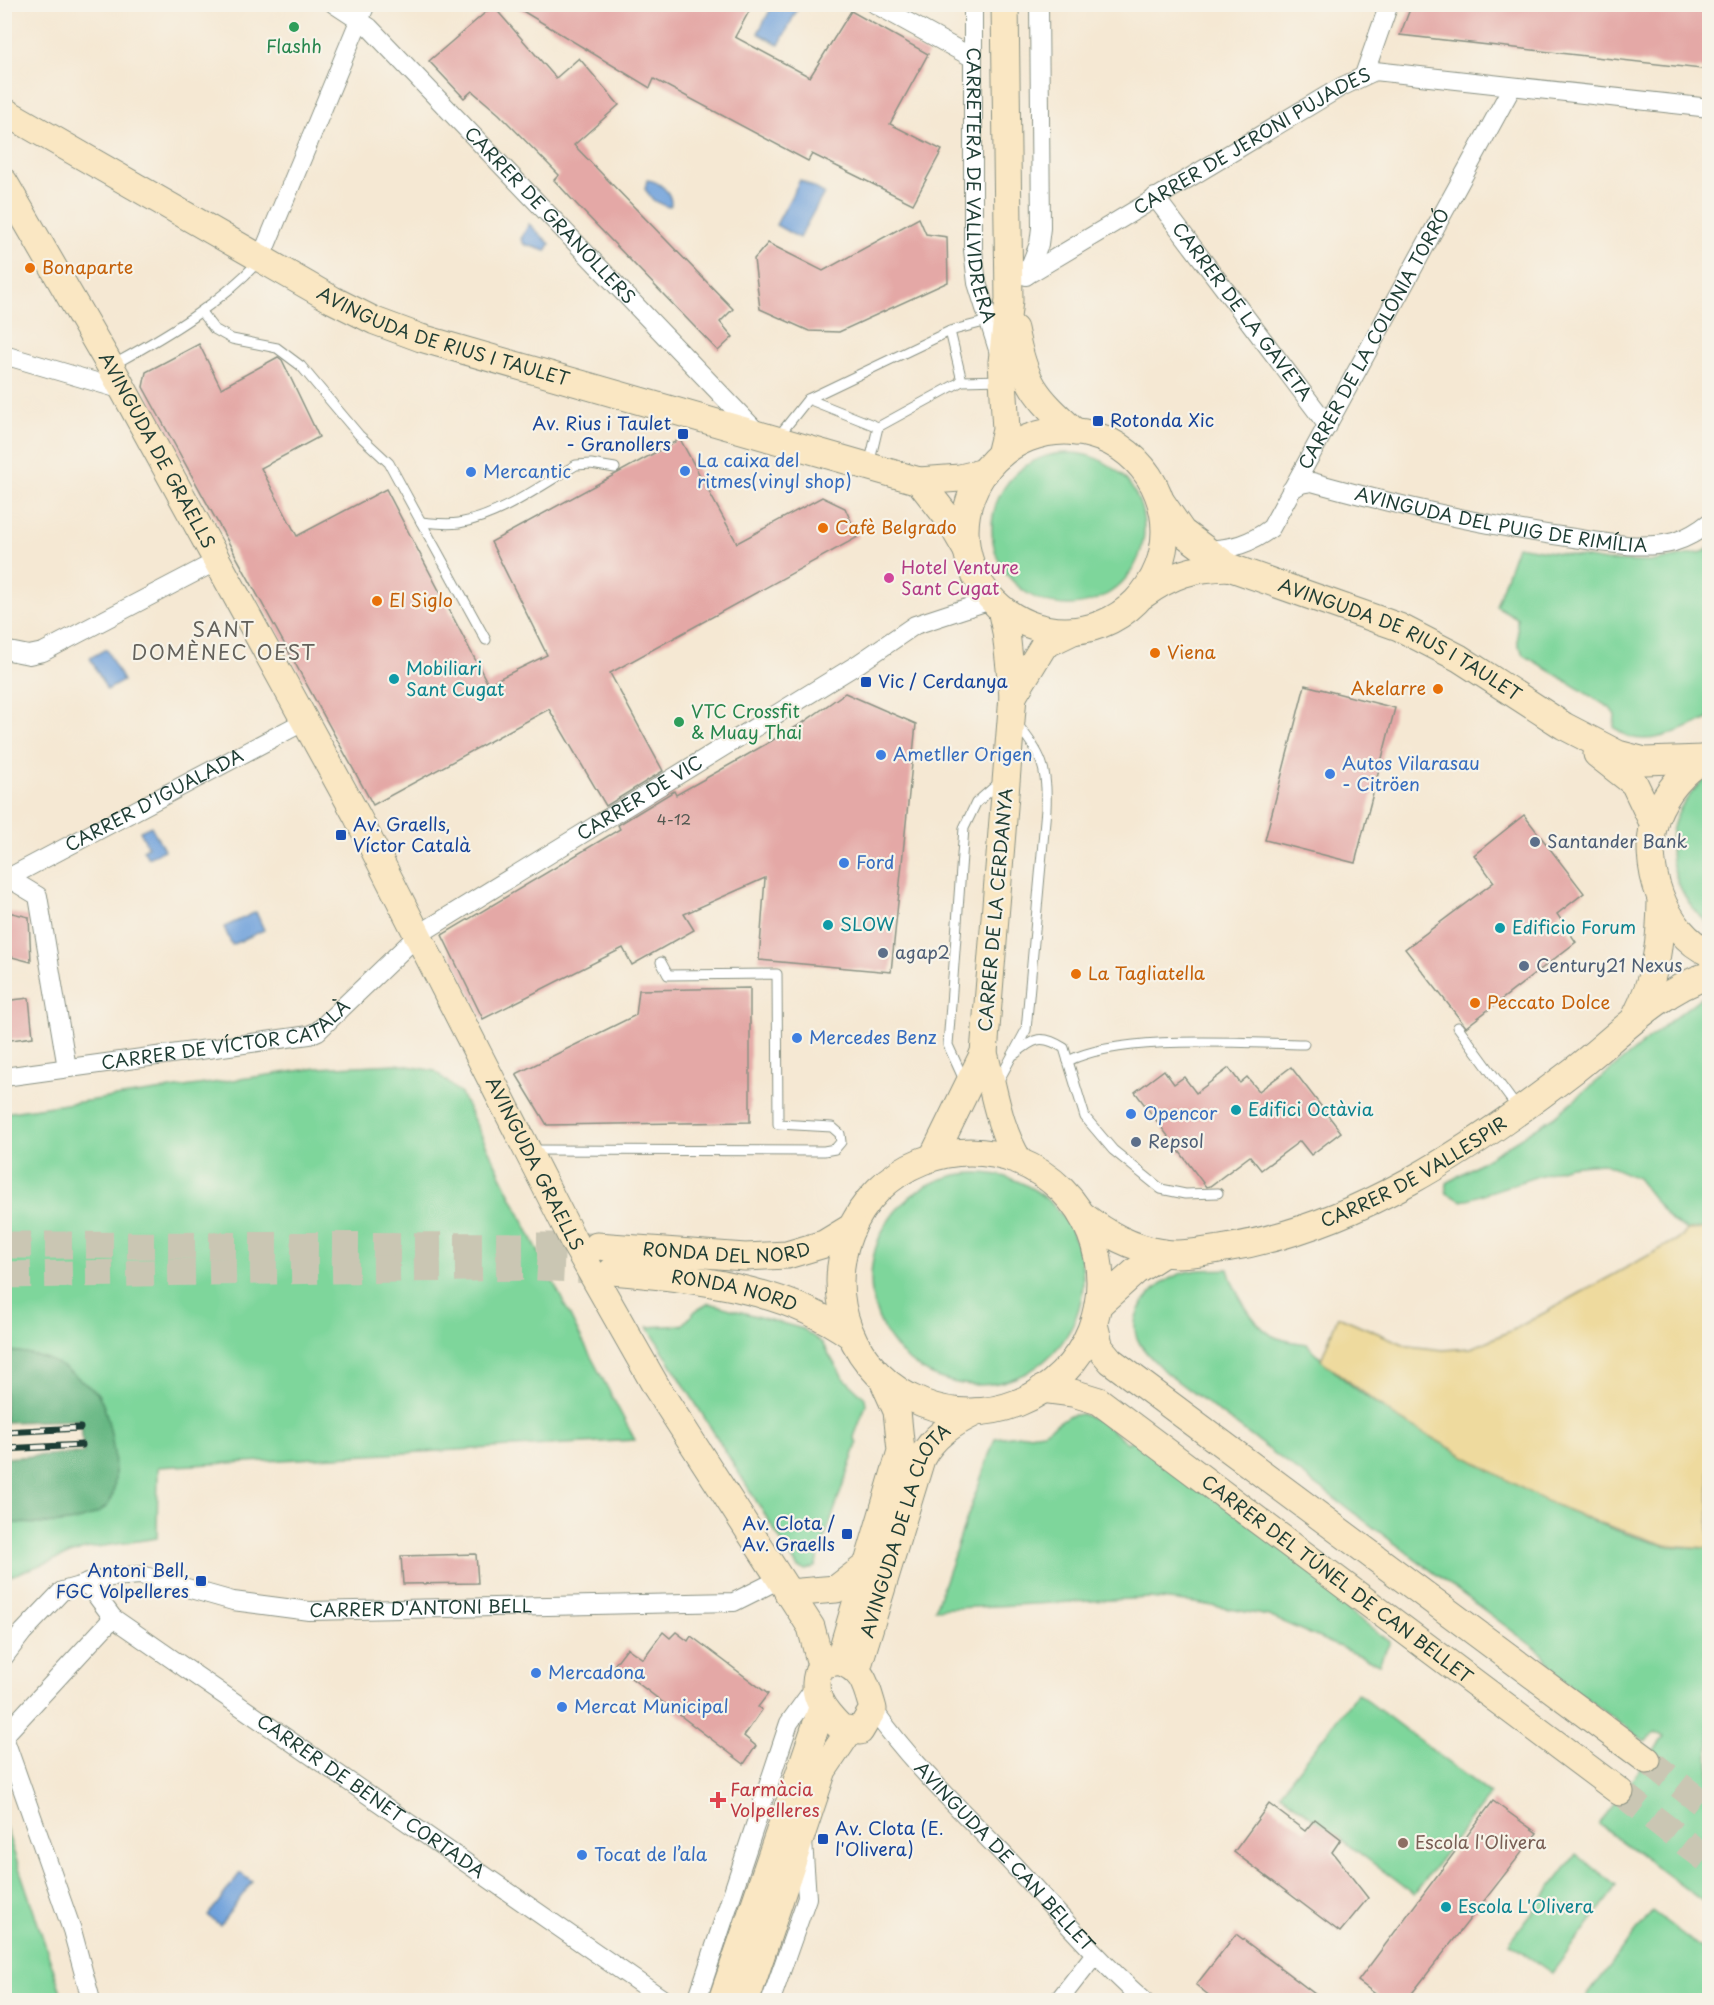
<svg xmlns="http://www.w3.org/2000/svg" width="1714" height="2005" viewBox="0 0 1714 2005" font-family="'Playpen Sans',sans-serif">
<rect width="100%" height="100%" fill="#f7f3e8"/>
<filter id="ink" filterUnits="userSpaceOnUse"><feTurbulence type="fractalNoise" baseFrequency=".0167" numOctaves="2"/><feDisplacementMap in="SourceGraphic" scale="12" xChannelSelector="R" yChannelSelector="G"/><feConvolveMatrix kernelMatrix="1 2 1 2 8 2 1 2 1" color-interpolation-filters="sRGB"/></filter>
<filter id="wash" filterUnits="userSpaceOnUse"><feTurbulence type="fractalNoise" baseFrequency=".008" numOctaves="4" result="noise"/><feDisplacementMap in="SourceGraphic" scale="24" xChannelSelector="R" yChannelSelector="G"/><feGaussianBlur stdDeviation="1.35" result="paint"/><feColorMatrix in="noise" values="0 0 0 0 0 0 0 0 0 0 0 0 0 0 0 0 0 1.4 0 .05"/><feComposite in="paint" operator="in"/></filter>
<g filter="url(#wash)">
<rect width="100%" height="100%" fill="#f5e8d3"/>
<g fill="#7ed69b" stroke="#4e8a68" stroke-width="1.5">
<circle cx="1068" cy="529" r="76"/>
<path d="M1517 546 1606 561 1650 562 1703 552 1709 548V719C1686 727 1656 745 1630 737 1625 736 1618 730 1614 727L1615 715 1610 708 1524 655 1518 645 1517 618 1496 606Z"/>
<path d="M1709 774V924C1678 899 1661 854 1677 815 1684 799 1698 786 1709 774Z"/>
<polygon points="1709,997 1709,1229 1687,1230 1670,1220 1637,1178 1602,1163 1569,1166 1462,1201 1446,1193 1447,1183 1554,1117 1670,1021 1700,998"/>
<path d="M397 1064 435 1071 461 1094 579 1334 635 1440 158 1467 157 1538 84 1549 5 1578V1523C37 1523 79 1529 106 1507 124 1492 110 1409 97 1393 93 1389 87 1386 83 1382 59 1362 37 1352 5 1351L4 1113 317 1068Z"/>
<circle cx="977" cy="1279" r="106"/>
<path d="M1228 1269C1233 1289 1252 1323 1271 1335 1281 1341 1295 1342 1307 1344 1351 1394 1412 1427 1469 1458 1531 1493 1595 1528 1664 1545 1678 1548 1695 1547 1709 1548V1906L1599 1824 1664 1737 1655 1732 1645 1742 1561 1679 1543 1654 1165 1372C1157 1363 1146 1354 1140 1344 1121 1313 1159 1279 1186 1272 1198 1269 1215 1270 1228 1269Z"/>
<polygon points="709,1303 803,1329 822,1343 842,1376 865,1398 866,1405 854,1437 857,1444 815,1567 806,1570 798,1568 648,1327 683,1325 695,1311"/>
<polygon points="1081,1414 1098,1420 1128,1443 1135,1437 1320,1578 1352,1613 1390,1642 1379,1664 1269,1616 1196,1603 1150,1598 935,1609 995,1438 1044,1432 1068,1416"/>
<polygon points="1357,1693 1490,1794 1414,1894 1280,1793"/>
<polygon points="5,1826 62,1995 63,2000 8,2000 4,1988"/>
<polygon points="1576,1854 1617,1886 1552,1973 1509,1943"/>
<polygon points="1652,1911 1709,1954 1709,2000 1584,2000"/>
</g>
<path fill="#66b783" stroke="#427a5c" stroke-width="1.5" d="M5 1351C37 1352 59 1361 83 1382 87 1386 93 1389 97 1393 110 1409 125 1491 106 1507 79 1529 37 1523 5 1523V1458L83 1453 81 1420 5 1422Z"/>
<polygon fill="#eeda9e" stroke="#868c69" stroke-width="1.5" points="1709,1229 1709,1548 1666,1545 1597,1522 1541,1499 1397,1418 1321,1360 1338,1316 1408,1346 1443,1350 1471,1348 1515,1329 1682,1237 1687,1230"/>
<g fill="#70a1db" stroke="#486f88" stroke-width="1.5">
<polygon points="773,5 799,6 779,45 758,33"/>
<path d="M647 180C659 181 672 192 671 205L668 207 653 200 645 189Z"/>
<polygon points="800,180 824,193 799,238 776,225"/>
<polygon points="529,224 550,244 546,251 524,244 521,239"/>
<polygon points="106,649 123,681 107,690 90,658"/>
<polygon points="151,826 164,850 148,858 143,850 148,847 140,831"/>
<polygon points="256,912 264,930 232,945 224,927"/>
<polygon points="240,1873 252,1882 220,1925 208,1916"/>
</g>
<g id="blocks">
<g fill="#e4a8a6">
<polygon points="511,4 753,4 735,37 810,77 851,11 928,54 890,124 942,150 913,204 812,154 808,161 654,79 650,88"/>
<polygon points="1412,4 1679,4 1678,7 1710,11 1710,70 1400,35"/>
<polygon points="493,6 556,78 579,58 619,105 574,145 733,309 720,322 733,337 718,351 580,208 554,180 559,175 499,114 472,91 464,98 429,61"/>
<polygon points="919,218 926,234 947,237 948,282 839,332 809,331 760,309 754,259 768,243 823,271"/>
<polygon points="199,344 221,388 278,357 282,360 319,437 261,468 297,536 386,489 488,684 547,655 491,542 680,439 737,543 822,497 845,508 858,537 610,673 663,771 606,806 549,709 373,805 143,387 146,372"/>
<polygon points="1305,685 1395,708 1355,863 1265,840"/>
<polygon points="845,693 916,724 891,972 759,960 765,878 684,914 694,930 632,965 623,948 483,1019 442,935 620,829 618,825 674,791 676,795 740,759 801,724"/>
<polygon points="1524,815 1584,893 1557,914 1576,942 1466,1027 1405,949 1494,882 1474,855"/>
<polygon points="4,911 29,917 31,962 4,955"/>
<polygon points="750,988 750,1122 547,1125 516,1074 636,1015 639,990"/>
<polygon points="29,998 33,1037 4,1041 4,1001"/>
<polygon points="1291,1067 1341,1132 1311,1155 1300,1141 1261,1170 1250,1156 1210,1186 1206,1187 1135,1092 1164,1070 1174,1084 1184,1077 1196,1093 1229,1068 1240,1083 1247,1077 1259,1091"/>
<polygon points="476,1554 478,1583 403,1584 401,1556"/>
<polygon points="663,1632 670,1638 676,1632 688,1641 691,1636 768,1694 758,1707 762,1710 744,1736 756,1746 744,1764 614,1665 627,1648 643,1659"/>
<polygon points="1493,1801 1537,1833 1406,2001 1385,2001 1358,1981"/>
<polygon points="1269,1804 1305,1831 1315,1819 1341,1839 1332,1852 1368,1898 1340,1932 1234,1852"/>
<polygon points="1236,1934 1324,2001 1216,2001 1196,1985"/>
</g>
</g>
</g>
<g filter="url(#ink)">
<use href="#blocks" fill-opacity="0" stroke="#8a9284" stroke-width="1.5"/>
<g fill="none" stroke-linecap="round" stroke-linejoin="round">
<g stroke="#cac6b3" stroke-width="27" stroke-dasharray="27 14" stroke-linecap="butt">
<polyline points="4,1245 597,1246"/>
<polyline points="4,1275 536,1267 609,1271"/>
<polyline points="1647,1760 1710,1809"/>
<polyline points="1620,1792 1710,1862"/>
</g>
<g stroke="#8a9284" stroke-width="11">
<g id="lane">
<polyline points="201,312 214,329 232,339 277,348 301,366 359,435 389,463 421,522"/>
<polyline points="950,331 962,381"/>
<path d="M114 368 118 362C169 334 219 304 259 261"/>
<polyline points="808,399 878,427 962,381 1002,380"/>
<polyline points="777,438 808,399 950,331 988,321"/>
<polyline points="869,465 878,427"/>
<path d="M486 640 421 522C433 523 446 525 459 523 500 516 540 486 576 465L591 464 615 468"/>
<polyline points="1458,1027 1518,1109"/>
<path d="M1015 1054C1034 1038 1042 1034 1064 1048L1085 1117 1113 1150 1161 1189 1185 1194 1218 1193"/>
<path d="M1068 1061C1121 1034 1242 1043 1304 1044"/>
<polyline points="964,1080 948,1045 964,828 976,803 1000,782"/>
<path d="M998 1082 1026 1030 1046 809C1048 769 1042 754 1016 723"/>
<polyline points="530,1150 824,1151 835,1149 841,1142 840,1134 832,1127 778,1124 777,974 668,975 661,962"/>
</g>
</g>
<g stroke="#8a9284" stroke-width="20">
<g id="street">
<path id="s1" d="M334 4 369 27 758 433"/>
<polyline points="875,4 973,58"/>
<path id="s2" d="M973 4V250L977 283 1000 356"/>
<polyline points="1364,75 1389,4"/>
<path id="s3" d="M1155 197 1328 426"/>
<polyline points="260,260 366,4"/>
<path id="s4" d="M1027 275 1341 87 1375 71 1710 108"/>
<polyline points="1026,276 1039,244 1041,228 1039,4"/>
<polyline points="4,355 123,390"/>
<path id="s5" d="M1291 490 1301 484 1312 482C1399 506 1485 526 1574 538 1606 543 1643 550 1674 542 1687 538 1699 531 1710 522"/>
<path id="s6" d="M1205 550C1232 549 1250 544 1271 528L1512 87"/>
<polyline points="4,650 29,655 43,652 217,561"/>
<polyline points="10,879 38,896 67,1068"/>
<path id="s7" d="M4 880 305 721"/>
<path id="s8" d="M4 1077 309 1035 318 1031 418 935 858 664 915 625 991 600"/>
<path id="s9" d="M87 1583 113 1618 664 2000"/>
<path id="s10" d="M4 1657 23 1632 62 1591 111 1577 141 1575 233 1601 309 1611 734 1602 780 1579"/>
<path id="s11" d="M873 1709C911 1763 959 1808 1004 1855 1050 1904 1093 1955 1143 2000"/>
<polyline points="4,1736 113,1618"/>
<polyline points="4,1737 72,1930 91,2000"/>
<polyline points="697,2000 789,1723 815,1687"/>
<polyline points="771,2000 807,1898 803,1841"/>
<polyline points="1059,2000 1094,1955"/>
</g>
</g>
<g stroke="#8a9284" stroke-width="29">
<g id="secondary">
<path id="s12" d="M4 111 333 300 375 321 421 338 919 481 960 478 985 472"/>
<path id="s13" d="M4 182 112 369 357 816 573 1240 657 1388 811 1627 821 1665"/>
<path d="M1014 329C1025 384 1034 395 1075 432"/>
<circle cx="1065" cy="531" r="100"/>
<polyline points="1000,455 1006,430 1002,362 1009,300 1005,4"/>
<polyline points="919,481 948,518 966,549"/>
<path id="s14" d="M1162 503 1182 532 1229 567 1399 627 1459 658 1564 726 1618 754 1645 761 1703 759"/>
<path d="M1143 595C1173 574 1192 568 1229 567"/>
<path d="M996 604 1001 609 1006 632 1013 696 984 1053C994 1090 998 1127 1019 1161"/>
<polyline points="1013,696 1044,645 1073,631"/>
<polyline points="1597,754 1634,783 1654,825"/>
<path d="M1706 758C1683 771 1665 793 1656 817 1640 862 1664 934 1710 953"/>
<path d="M1635 1018C1656 976 1660 949 1661 902"/>
<circle cx="970" cy="1282" r="130"/>
<polyline points="933,1157 984,1053"/>
<path id="s15" d="M1082 1215C1107 1234 1131 1248 1163 1253 1183 1256 1206 1251 1226 1248 1356 1227 1470 1150 1573 1071 1614 1040 1659 990 1710 975"/>
<path id="s16" d="M597 1246 745 1257 787 1255 824 1244 852 1227"/>
<path id="s17" d="M612 1271C692 1278 783 1287 850 1335"/>
<polyline points="1098,1305 1136,1271 1164,1253"/>
<polyline points="1094,1324 1100,1348 1111,1361 1647,1760"/>
<path id="s18" d="M1042 1389 1073 1393 1099 1401 1620 1792"/>
<polyline points="788,1593 836,1589 866,1566"/>
<polyline points="839,1661 901,1451 897,1411 883,1380"/>
<path d="M839 1661C864 1670 866 1685 873 1709L860 1731 841 1728C822 1709 808 1692 821 1665Z"/>
<path id="s19" d="M857 1669 921 1459C933 1436 953 1423 976 1412"/>
<polyline points="722,2000 822,1708"/>
<polyline points="746,2000 823,1770 850,1730"/>
</g>
</g>
<use href="#lane" stroke="#fff" stroke-width="9"/>
<use href="#street" stroke="#fff" stroke-width="18"/>
<use href="#secondary" stroke="#fae7c3" stroke-width="27"/>
<g stroke="#1f3d34" stroke-width="7">
<g id="rail">
<polyline points="4,1432 80,1428"/>
<polyline points="4,1449 82,1445"/>
</g>
</g>
<use href="#rail" stroke="#f7f3e8" stroke-width="4.5" stroke-dasharray="14" stroke-linecap="butt"/>
</g>
</g>
<g fill="#2e9e5b" stroke="#f7f3e8" stroke-width="2">
<circle cx="294" cy="27" r="6"/>
<circle cx="679" cy="722" r="6"/>
</g>
<g fill="#e8710a" stroke="#f7f3e8" stroke-width="2">
<circle cx="30" cy="268" r="6"/>
<circle cx="823" cy="528" r="6"/>
<circle cx="377" cy="601" r="6"/>
<circle cx="1155" cy="653" r="6"/>
<circle cx="1438" cy="689" r="6"/>
<circle cx="1076" cy="974" r="6"/>
<circle cx="1475" cy="1003" r="6"/>
</g>
<g fill="#1a4fb4" stroke="#f7f3e8" stroke-width="2">
<rect x="1092" y="415" width="12" height="12" rx="3"/>
<rect x="677" y="428" width="12" height="12" rx="3"/>
<rect x="860" y="676" width="12" height="12" rx="3"/>
<rect x="335" y="829" width="12" height="12" rx="3"/>
<rect x="841" y="1528" width="12" height="12" rx="3"/>
<rect x="195" y="1575" width="12" height="12" rx="3"/>
<rect x="817" y="1833" width="12" height="12" rx="3"/>
</g>
<g fill="#3f7fe0" stroke="#f7f3e8" stroke-width="2">
<circle cx="685" cy="471" r="6"/>
<circle cx="471" cy="472" r="6"/>
<circle cx="881" cy="755" r="6"/>
<circle cx="1330" cy="774" r="6"/>
<circle cx="844" cy="863" r="6"/>
<circle cx="797" cy="1038" r="6"/>
<circle cx="1131" cy="1114" r="6"/>
<circle cx="536" cy="1673" r="6"/>
<circle cx="562" cy="1707" r="6"/>
<circle cx="582" cy="1855" r="6"/>
</g>
<circle fill="#d1479c" stroke="#f7f3e8" stroke-width="2" cx="889" cy="578" r="6"/>
<g fill="#0f9aa8" stroke="#f7f3e8" stroke-width="2">
<circle cx="394" cy="679" r="6"/>
<circle cx="828" cy="925" r="6"/>
<circle cx="1500" cy="928" r="6"/>
<circle cx="1236" cy="1110" r="6"/>
<circle cx="1446" cy="1907" r="6"/>
</g>
<g fill="#5c6f8a" stroke="#f7f3e8" stroke-width="2">
<circle cx="1535" cy="842" r="6"/>
<circle cx="883" cy="953" r="6"/>
<circle cx="1524" cy="966" r="6"/>
<circle cx="1136" cy="1142" r="6"/>
</g>
<path fill="#e0444e" stroke="#f7f3e8" stroke-width="2" d="M715 1791h6v6h6v6h-6v6h-6v-6h-6v-6h6z"/>
<circle fill="#8d6e63" stroke="#f7f3e8" stroke-width="2" cx="1403" cy="1843" r="6"/>
<g text-anchor="middle" stroke-width="4.5" stroke-linejoin="round" paint-order="stroke">
<g font-size="15" fill="#505850">
<text x="674" y="825">4-12</text>
</g>
<g font-size="18" fill="#27864d" stroke="#f7f3e8">
<text x="294" y="53">Flashh</text>
<text x="691" y="718" text-anchor="start">VTC Crossfit<tspan x="691" dy="21">&amp; Muay Thai</tspan></text>
</g>
<g font-size="18" fill="#1f3d34" stroke="#f7f3e8">
<text dy="6" stroke="none"><textPath href="#s4" startOffset="262">CARRER DE JERONI PUJADES</textPath></text>
<text dy="6" stroke="none"><textPath href="#s2" startOffset="182">CARRETERA DE VALLVIDRERA</textPath></text>
<text dy="6" stroke="none"><textPath href="#s1" startOffset="303">CARRER DE GRANOLLERS</textPath></text>
<text dy="6" stroke="none"><textPath href="#s3" startOffset="144">CARRER DE LA GAVETA</textPath></text>
<text dy="6" stroke="none"><textPath href="#s12" startOffset="496">AVINGUDA DE RIUS I TAULET</textPath></text>
<text dy="6" stroke="none"><textPath href="#s6" startOffset="286">CARRER DE LA COLÒNIA TORRÓ</textPath></text>
<text dy="6" stroke="none"><textPath href="#s13" startOffset="309">AVINGUDA DE GRAELLS</textPath></text>
<text dy="6" stroke="none"><textPath href="#s5" startOffset="216">AVINGUDA DEL PUIG DE RIMÍLIA</textPath></text>
<text dy="6" stroke="none"><textPath href="#s14" startOffset="280">AVINGUDA DE RIUS I TAULET</textPath></text>
<text dy="6" stroke="none"><textPath href="#s8" startOffset="717">CARRER DE VIC</textPath></text>
<text dy="6" stroke="none"><textPath href="#s7" startOffset="170">CARRER D'IGUALADA</textPath></text>
<text transform="translate(996 910) rotate(-85)" y="6">CARRER DE LA CERDANYA</text>
<text dy="6" stroke="none"><textPath href="#s8" startOffset="228">CARRER DE VÍCTOR CATALÀ</textPath></text>
<text dy="6" stroke="none"><textPath href="#s13" startOffset="1116">AVINGUDA GRAELLS</textPath></text>
<text dy="6" stroke="none"><textPath href="#s15" startOffset="358">CARRER DE VALLESPIR</textPath></text>
<text dy="6" stroke="none"><textPath href="#s16" startOffset="130">RONDA DEL NORD</textPath></text>
<text dy="6" stroke="none"><textPath href="#s17" startOffset="124">RONDA NORD</textPath></text>
<text dy="6" stroke="none"><textPath href="#s19" startOffset="147">AVINGUDA DE LA CLOTA</textPath></text>
<text dy="6" stroke="none"><textPath href="#s18" startOffset="356">CARRER DEL TÚNEL DE CAN BELLET</textPath></text>
<text dy="6" stroke="none"><textPath href="#s10" startOffset="453">CARRER D'ANTONI BELL</textPath></text>
<text dy="6" stroke="none"><textPath href="#s9" startOffset="357">CARRER DE BENET CORTADA</textPath></text>
<text dy="6" stroke="none"><textPath href="#s11" startOffset="198">AVINGUDA DE CAN BELLET</textPath></text>
</g>
<g font-size="18" fill="#c56008" stroke="#f7f3e8" text-anchor="start">
<text x="42" y="274">Bonaparte</text>
<text x="835" y="534">Cafè Belgrado</text>
<text x="389" y="607">El Siglo</text>
<text x="1167" y="659">Viena</text>
<text x="1426" y="695" text-anchor="end">Akelarre</text>
<text x="1088" y="980">La Tagliatella</text>
<text x="1487" y="1009">Peccato Dolce</text>
</g>
<g font-size="18" fill="#164399" stroke="#f7f3e8" text-anchor="start">
<text x="1110" y="427">Rotonda Xic</text>
<text x="671" y="430" text-anchor="end">Av. Rius i Taulet<tspan x="671" dy="21">- Granollers</tspan></text>
<text x="878" y="688">Vic / Cerdanya</text>
<text x="353" y="831">Av. Graells,<tspan x="353" dy="21">Víctor Català</tspan></text>
<text x="835" y="1530" text-anchor="end">Av. Clota /<tspan x="835" dy="21">Av. Graells</tspan></text>
<text x="189" y="1577" text-anchor="end">Antoni Bell,<tspan x="189" dy="21">FGC Volpelleres</tspan></text>
<text x="835" y="1835">Av. Clota (E.<tspan x="835" dy="21">l'Olivera)</tspan></text>
</g>
<g font-size="18" fill="#366cbe" stroke="#f7f3e8" text-anchor="start">
<text x="697" y="467">La caixa del<tspan x="697" dy="21">ritmes(vinyl shop)</tspan></text>
<text x="483" y="478">Mercantic</text>
<text x="893" y="761">Ametller Origen</text>
<text x="1342" y="770">Autos Vilarasau<tspan x="1342" dy="21">- Citröen</tspan></text>
<text x="856" y="869">Ford</text>
<text x="809" y="1044">Mercedes Benz</text>
<text x="1143" y="1120">Opencor</text>
<text x="548" y="1679">Mercadona</text>
<text x="574" y="1713">Mercat Municipal</text>
<text x="594" y="1861">Tocat de l’ala</text>
</g>
<g font-size="18" fill="#b23c85" stroke="#f7f3e8" text-anchor="start">
<text x="901" y="574">Hotel Venture<tspan x="901" dy="21">Sant Cugat</tspan></text>
</g>
<g font-size="18" fill="#0d838f" stroke="#f7f3e8" text-anchor="start">
<text x="406" y="675">Mobiliari<tspan x="406" dy="21">Sant Cugat</tspan></text>
<text x="840" y="931">SLOW</text>
<text x="1512" y="934">Edificio Forum</text>
<text x="1248" y="1116">Edifici Octàvia</text>
<text x="1458" y="1913">Escola L'Olivera</text>
</g>
<g font-size="18" fill="#4e5e75" stroke="#f7f3e8" text-anchor="start">
<text x="1547" y="848">Santander Bank</text>
<text x="895" y="959">agap2</text>
<text x="1536" y="972">Century21 Nexus</text>
<text x="1148" y="1148">Repsol</text>
</g>
<g font-size="18" fill="#be3a42" stroke="#f7f3e8" text-anchor="start">
<text x="730" y="1796">Farmàcia<tspan x="730" dy="21">Volpelleres</tspan></text>
</g>
<g font-size="18" fill="#785e54" stroke="#f7f3e8" text-anchor="start">
<text x="1415" y="1849">Escola l'Olivera</text>
</g>
<g font-size="20" letter-spacing="1.5" fill="#64625c" stroke="#f7f3e8">
<text x="224" y="637">SANT<tspan x="224" dy="23">DOMÈNEC OEST</tspan></text>
</g>
</g>
<rect width="1714" height="2005" fill="none" stroke="#f7f3e8" stroke-width="24"/>
</svg>
